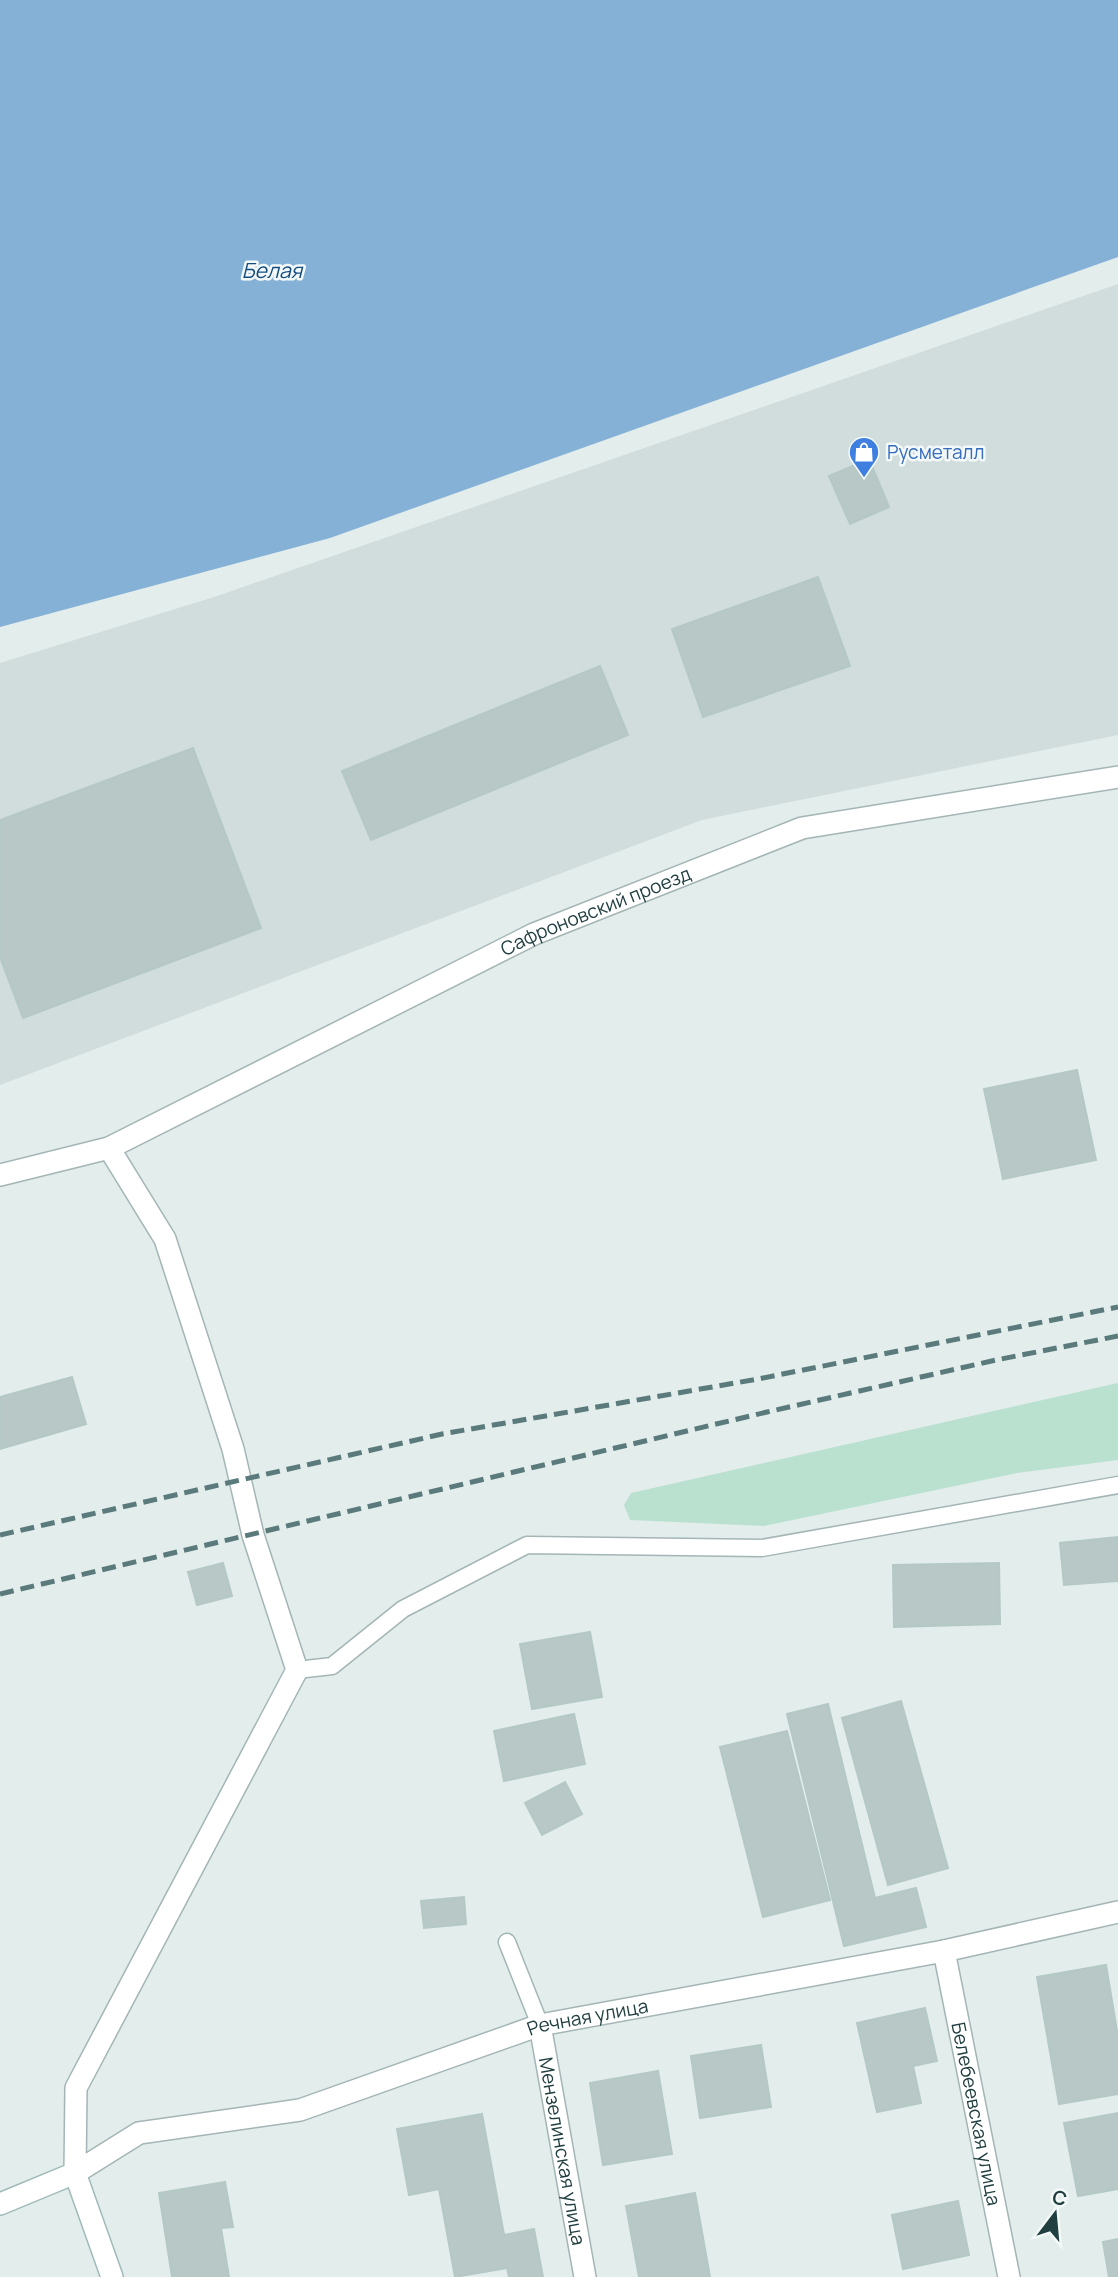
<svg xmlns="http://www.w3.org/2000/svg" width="1118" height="2277" viewBox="0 0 1118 2277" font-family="Manrope,sans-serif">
<rect width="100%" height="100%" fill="#e2edec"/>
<polygon fill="#d0dddc" points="1118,284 1118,735 702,820 0,1085 0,663 214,597"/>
<polygon fill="#bae0d0" points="1118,1383 1118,1460 1017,1473 764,1526 630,1520 624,1505 631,1493"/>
<polygon fill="#86b1d6" points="0,0 1118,0 1118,257 330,538 0,627"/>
<g fill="#b7c8c6" stroke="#b4c8c6" stroke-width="2">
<polygon points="869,459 889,507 850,524 829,476"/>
<polygon points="818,577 850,666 703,717 672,629"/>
<polygon points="600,666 628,735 371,840 342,771"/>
<polygon points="193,748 261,928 23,1018 0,957 0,820"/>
<polygon points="1077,1070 1096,1160 1003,1179 984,1089"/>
<polygon points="72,1377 86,1424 0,1449 0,1397"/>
<polygon points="1117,1537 1118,1581 1064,1585 1060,1543"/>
<polygon points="223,1563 232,1596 197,1605 188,1572"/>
<polygon points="999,1563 1000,1624 894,1627 893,1565"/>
<polygon points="590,1632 602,1697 532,1709 520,1644"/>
<polygon points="901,1701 948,1868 888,1885 842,1718"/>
<polygon points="828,1704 875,1898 916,1888 926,1927 844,1946 787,1714"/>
<polygon points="574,1714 585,1764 504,1781 494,1731"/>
<polygon points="787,1731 830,1900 763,1917 720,1747"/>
<polygon points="565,1782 582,1814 542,1835 525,1803"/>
<polygon points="464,1897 466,1924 424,1928 421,1901"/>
<polygon points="1106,1965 1118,2037 1118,2094 1059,2104 1037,1977"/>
<polygon points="925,2008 937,2061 913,2066 921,2103 877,2112 857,2023"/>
<polygon points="761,2045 771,2107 700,2118 691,2056"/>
<polygon points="658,2071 672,2154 603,2165 590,2083"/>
<polygon points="1118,2113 1118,2189 1078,2196 1064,2123"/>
<polygon points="482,2114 504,2235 534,2229 543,2277 509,2277 507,2268 455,2277 439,2189 409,2195 397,2129"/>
<polygon points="225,2182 233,2227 221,2228 229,2277 172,2277 159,2193"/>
<polygon points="695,2193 710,2277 639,2277 626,2206"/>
<polygon points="958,2201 969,2255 903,2269 892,2215"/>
<polygon points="1118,2239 1118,2277 1109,2277 1103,2242"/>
</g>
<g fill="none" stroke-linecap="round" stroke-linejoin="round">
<g stroke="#a4b5b5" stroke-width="19">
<g id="lane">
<polyline points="297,1670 332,1666 403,1609 527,1545 762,1548 1118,1485"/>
<polyline points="507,1942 540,2025"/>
</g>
</g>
<g stroke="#a4b5b5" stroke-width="24">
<g id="street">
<path id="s1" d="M0 1175 109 1148 534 934 802 828 1118 777"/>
<path id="s2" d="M944 1951 1009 2277"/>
<path id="s3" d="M540 2025 585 2277"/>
<polyline points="75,2173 76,2088 297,1670 253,1535 233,1449 165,1239 109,1148"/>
<path id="s4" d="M75 2173 139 2133 300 2110 540 2025 944 1951 1118 1912"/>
</g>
</g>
<g stroke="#a0bab9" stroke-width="24">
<polyline id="secondary" points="0,2204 75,2173 112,2277"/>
</g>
<use href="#lane" stroke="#fff" stroke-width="16"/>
<use href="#street" stroke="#fff" stroke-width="21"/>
<use href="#secondary" stroke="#fff" stroke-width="21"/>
<g stroke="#5b7a7b" stroke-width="5" stroke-dasharray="14 7" stroke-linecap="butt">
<polyline points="0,1535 442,1434 758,1379 1118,1307"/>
<polyline points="0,1594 767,1412 996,1360 1118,1336"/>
</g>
</g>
<defs>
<g id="shop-pin" transform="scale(1.575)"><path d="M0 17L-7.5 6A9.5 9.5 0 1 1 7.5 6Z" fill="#3f7fe0" stroke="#f3f9f8"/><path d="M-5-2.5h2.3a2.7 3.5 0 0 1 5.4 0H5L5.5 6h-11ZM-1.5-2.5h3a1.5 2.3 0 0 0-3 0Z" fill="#fff"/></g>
</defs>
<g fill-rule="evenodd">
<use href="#shop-pin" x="864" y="452"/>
</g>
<g text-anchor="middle" stroke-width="5" stroke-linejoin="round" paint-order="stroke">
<g font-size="19" fill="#366cbe" stroke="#f3f9f8" text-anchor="start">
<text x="887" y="459">Русметалл</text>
</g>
<g font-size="19" fill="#213f40" stroke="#f3f9f8">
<text dy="7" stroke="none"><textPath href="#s1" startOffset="654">Сафроновский проезд</textPath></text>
<text dy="7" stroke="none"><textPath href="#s4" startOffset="541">Речная улица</textPath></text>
<text dy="7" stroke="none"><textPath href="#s2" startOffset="166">Белебеевская улица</textPath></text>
<text dy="7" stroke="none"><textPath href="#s3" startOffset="128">Мензелинская улица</textPath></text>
</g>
<g font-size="21" font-style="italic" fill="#164d80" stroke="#f3f9f8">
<text x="272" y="278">Белая</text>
</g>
</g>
<g transform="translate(1055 2214) rotate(16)" stroke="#f3f9f8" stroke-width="5" paint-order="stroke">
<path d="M0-5L12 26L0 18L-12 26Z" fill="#213f40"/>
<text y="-10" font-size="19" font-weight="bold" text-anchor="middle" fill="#213f40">С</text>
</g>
</svg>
